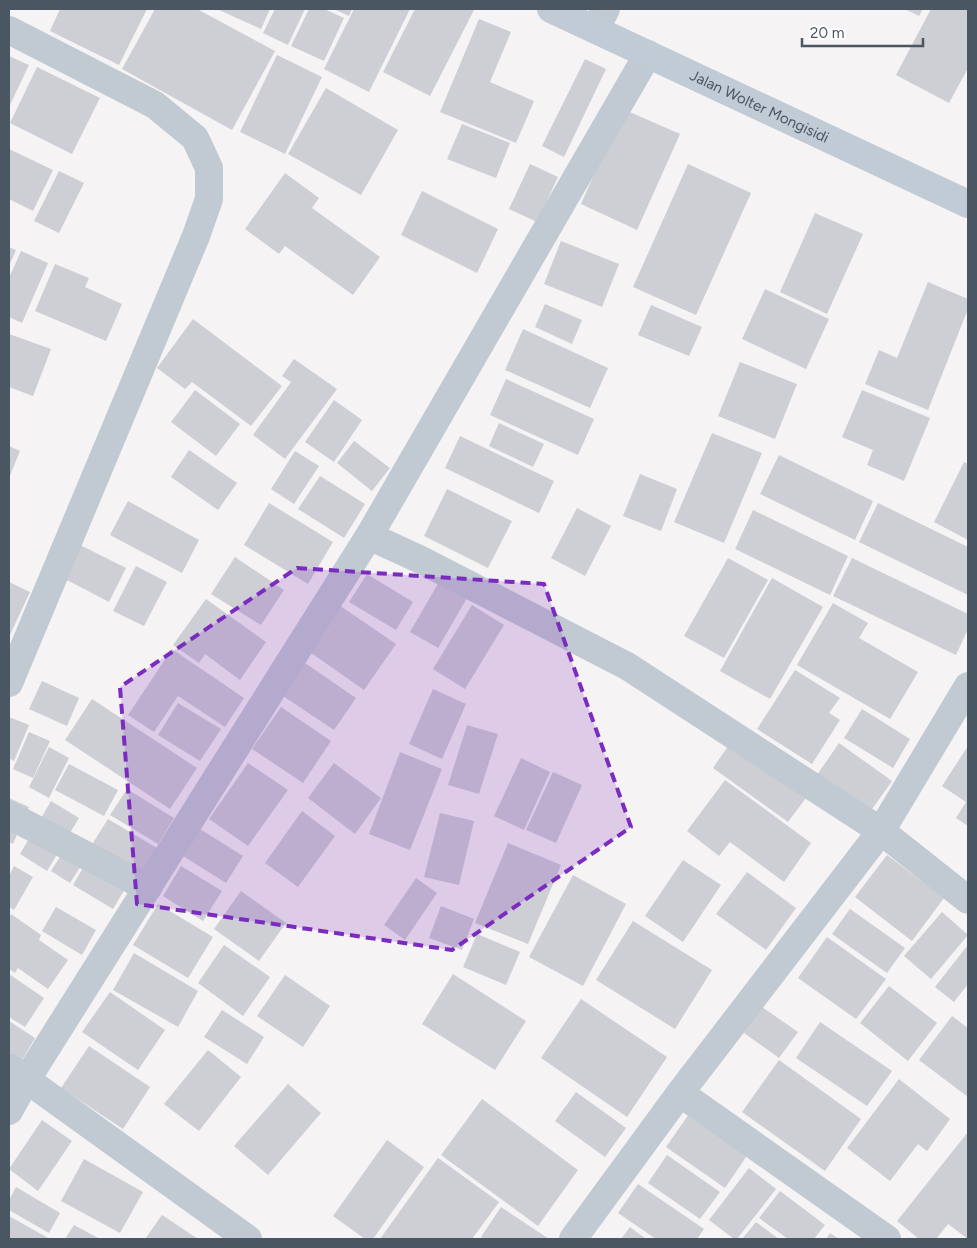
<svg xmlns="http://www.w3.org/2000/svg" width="977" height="1248" viewBox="0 0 977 1248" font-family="Figtree,sans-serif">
<rect width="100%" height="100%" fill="#f5f3f3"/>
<g fill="#cdcfd5">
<polygon points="60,9 147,9 119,65 50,31"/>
<polygon points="155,9 197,9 275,51 232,130 122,69"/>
<polygon points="217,9 270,9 261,29"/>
<polygon points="275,9 305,9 288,45 263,33"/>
<polygon points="309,9 324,9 344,18 324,61 291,46"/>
<polygon points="334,9 352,9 349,16"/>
<polygon points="354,9 410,9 369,92 324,69"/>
<polygon points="415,9 471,9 474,10 430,96 383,72"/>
<polygon points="905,9 923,9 919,16"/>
<polygon points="931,9 968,9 968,68 949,103 896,75"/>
<polygon points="479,19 511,32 490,82 534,101 516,143 440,112"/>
<polygon points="277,55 322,77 285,154 240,132"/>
<polygon points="9,56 29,65 9,107"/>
<polygon points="585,59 606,69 564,157 542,146"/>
<polygon points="37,67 100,98 72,154 10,123"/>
<polygon points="326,88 398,130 361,195 288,154"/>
<polygon points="623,109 680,134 637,230 581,204"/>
<polygon points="462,124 510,143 496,178 447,159"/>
<polygon points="9,149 53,170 33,211 9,199"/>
<polygon points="530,164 558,177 537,222 509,209"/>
<polygon points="688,164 751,193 696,315 633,287"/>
<polygon points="59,171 84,183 59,233 34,221"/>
<polygon points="285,173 319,198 312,208 380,257 353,295 285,246 279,254 245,229"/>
<polygon points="422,191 498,229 477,273 401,235"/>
<polygon points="815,213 863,234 827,314 780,292"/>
<polygon points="561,241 619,264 602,307 544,284"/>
<polygon points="9,247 16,250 9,266"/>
<polygon points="21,251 48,263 22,323 9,317 9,278"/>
<polygon points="55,264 89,278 85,287 122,304 106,341 35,311"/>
<polygon points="928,282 968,299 968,309 928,410 865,384 879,350 897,358"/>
<polygon points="765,289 829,319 806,369 742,339"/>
<polygon points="545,304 582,320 572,344 535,327"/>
<polygon points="651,305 702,327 689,356 638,335"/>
<polygon points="193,319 282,386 251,426 192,382 185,389 157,368"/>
<polygon points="523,329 608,368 590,408 505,370"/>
<polygon points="9,334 51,349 33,396 9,387"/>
<polygon points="294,359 337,389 285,459 253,435 291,382 282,376"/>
<polygon points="740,362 797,384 775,439 718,416"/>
<polygon points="506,379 594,419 578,455 490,415"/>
<polygon points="195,390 240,424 216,456 171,422"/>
<polygon points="862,390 930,418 904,481 867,465 873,450 842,437"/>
<polygon points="334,400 362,420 334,462 305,442"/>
<polygon points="499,423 544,444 533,467 489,446"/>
<polygon points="712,433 762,453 724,543 674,522"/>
<polygon points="460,436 554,481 539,513 445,468"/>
<polygon points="354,441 390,468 372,491 337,463"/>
<polygon points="9,446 20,451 9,478"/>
<polygon points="189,450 237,483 218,510 171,477"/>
<polygon points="295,451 319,466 294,504 271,489"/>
<polygon points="779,455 873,501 855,540 760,494"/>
<polygon points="964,462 968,464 968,540 934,522"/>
<polygon points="640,474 677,489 661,531 623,516"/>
<polygon points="320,476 365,504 344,538 298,509"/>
<polygon points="447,489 512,521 488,568 424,536"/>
<polygon points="128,501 199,540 182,573 110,535"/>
<polygon points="269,503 333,542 308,584 244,545"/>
<polygon points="878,503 968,547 968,595 859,542"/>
<polygon points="577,508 611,526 585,576 551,558"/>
<polygon points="753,510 848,556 830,595 735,549"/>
<polygon points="80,545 126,568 109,602 63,578"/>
<polygon points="235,557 284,590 261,625 211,594"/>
<polygon points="728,558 768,580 724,658 684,636"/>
<polygon points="852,558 968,614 968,629 956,655 833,596"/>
<polygon points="136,566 167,582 144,626 113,611"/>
<polygon points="367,574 413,602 396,630 349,602"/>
<polygon points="772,578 823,607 770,699 720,671"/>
<polygon points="9,582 30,592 9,637"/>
<polygon points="439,582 467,598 438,648 410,632"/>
<polygon points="206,599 266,642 240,680 205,654 199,663 173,645"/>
<polygon points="336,603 396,644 364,690 304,648"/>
<polygon points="833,603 868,623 859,638 918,672 890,719 797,665"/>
<polygon points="472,605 504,625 465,689 433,669"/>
<polygon points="172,649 244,698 225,727 178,696 154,732 128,715"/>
<polygon points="302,661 356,698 334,730 280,694"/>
<polygon points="795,670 840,698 829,713 840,720 812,764 757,729"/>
<polygon points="42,681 79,698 67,726 29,709"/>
<polygon points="433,689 466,704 442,759 409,744"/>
<polygon points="92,699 197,768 170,809 65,740"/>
<polygon points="178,703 221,729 200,761 158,735"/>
<polygon points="281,707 331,741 303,783 252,749"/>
<polygon points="862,709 910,739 893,768 844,738"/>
<polygon points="9,717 29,725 14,761 9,758"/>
<polygon points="467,725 498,734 479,794 448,785"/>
<polygon points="29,732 50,741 33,778 13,769"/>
<polygon points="733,739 809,794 788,822 713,768"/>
<polygon points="839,743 892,781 870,812 817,775"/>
<polygon points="968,746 968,826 956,818 966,802 942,786"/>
<polygon points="49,747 69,758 49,798 29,787"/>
<polygon points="400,752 442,769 410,850 369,834"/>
<polygon points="521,758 550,772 524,830 494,816"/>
<polygon points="248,763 288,790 248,846 209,819"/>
<polygon points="334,763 381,798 355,834 308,798"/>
<polygon points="69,764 118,790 104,816 55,790"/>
<polygon points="553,772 582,785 556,843 526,830"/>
<polygon points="725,780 811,843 784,882 730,842 719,856 687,831"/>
<polygon points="127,789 174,818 158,844 110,815"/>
<polygon points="9,798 29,807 13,844 9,842"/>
<polygon points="51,801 79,818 47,871 20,854"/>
<polygon points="302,811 335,836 298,887 265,863"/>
<polygon points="440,813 474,821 459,885 424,877"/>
<polygon points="108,819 157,848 141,875 91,846"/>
<polygon points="200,829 243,856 226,883 183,856"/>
<polygon points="72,838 91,850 70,883 51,871"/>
<polygon points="508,843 561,865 528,944 475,923"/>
<polygon points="887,855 944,898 912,941 855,897"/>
<polygon points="88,859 129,882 113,909 73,885"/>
<polygon points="683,860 721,885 683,942 645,916"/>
<polygon points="14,866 33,877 14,910 9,907 9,876"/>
<polygon points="181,866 222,891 203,921 163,896"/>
<polygon points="747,872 796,908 766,950 716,914"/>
<polygon points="573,875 626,904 583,986 529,957"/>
<polygon points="416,878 437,893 405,940 384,925"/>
<polygon points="241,891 286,923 259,961 214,929"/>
<polygon points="158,904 213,937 188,978 133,945"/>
<polygon points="441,906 474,919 462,950 429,938"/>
<polygon points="56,907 96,930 82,955 42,931"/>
<polygon points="850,909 905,948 887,973 832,934"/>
<polygon points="942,912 968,935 931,979 904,956"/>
<polygon points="11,914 41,935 39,940 68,960 48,989 18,968 15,973 9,969 9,918"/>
<polygon points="633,921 712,970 675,1029 596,980"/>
<polygon points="477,934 520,952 506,985 463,967"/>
<polygon points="827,937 886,979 856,1019 798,978"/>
<polygon points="224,945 270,977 243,1016 198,983"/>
<polygon points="967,946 968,984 954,1002 935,987"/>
<polygon points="134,953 198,991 178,1027 113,990"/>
<polygon points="9,974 44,998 25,1027 9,1017"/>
<polygon points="453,974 526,1021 495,1070 422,1024"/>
<polygon points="285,975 330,1006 303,1047 257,1016"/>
<polygon points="889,986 937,1023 908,1061 860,1023"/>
<polygon points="110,992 165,1030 138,1070 82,1032"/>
<polygon points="581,999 667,1057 627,1117 541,1058"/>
<polygon points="762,1007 798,1032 779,1058 744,1033"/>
<polygon points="222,1010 264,1037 247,1064 204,1037"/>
<polygon points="952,1016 968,1028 968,1097 919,1060"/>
<polygon points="9,1021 35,1038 22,1060 9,1052"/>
<polygon points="820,1022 892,1071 867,1106 796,1058"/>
<polygon points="89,1046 150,1087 123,1129 61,1088"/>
<polygon points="208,1050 241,1077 199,1131 164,1104"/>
<polygon points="779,1060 861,1119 825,1171 742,1112"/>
<polygon points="899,1079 950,1119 927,1151 918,1144 890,1181 847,1148"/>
<polygon points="288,1084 321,1113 268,1175 234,1146"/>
<polygon points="576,1092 626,1128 605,1157 555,1121"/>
<polygon points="482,1099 578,1170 538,1226 441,1155"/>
<polygon points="689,1114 748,1154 725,1188 666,1147"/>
<polygon points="42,1120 72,1141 38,1191 9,1169"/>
<polygon points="968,1132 968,1239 948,1224 936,1239 919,1239 897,1221"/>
<polygon points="387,1140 424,1167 373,1239 365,1239 333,1216"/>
<polygon points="667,1155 720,1192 700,1219 648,1183"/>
<polygon points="438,1158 499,1202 472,1239 380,1239"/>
<polygon points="84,1159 143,1192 120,1233 61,1201"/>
<polygon points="749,1168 776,1189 737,1239 734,1239 709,1220"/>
<polygon points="638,1184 704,1229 697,1239 656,1239 618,1213"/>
<polygon points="16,1187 60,1213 49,1233 9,1210 9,1200"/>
<polygon points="780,1191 825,1225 814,1239 788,1239 759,1218"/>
<polygon points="501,1207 549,1239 484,1239 481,1237"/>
<polygon points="162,1215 198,1239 145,1239"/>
<polygon points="9,1216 50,1239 9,1239"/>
<polygon points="756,1222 779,1239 742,1239"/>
<polygon points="74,1225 100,1239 65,1239"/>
<polygon points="630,1227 646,1239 621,1239"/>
<polygon points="830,1233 839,1239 826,1239"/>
</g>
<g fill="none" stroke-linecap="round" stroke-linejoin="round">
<g stroke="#c1cad2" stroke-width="28">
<polyline points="595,29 606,9"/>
<polyline points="9,30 155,105 195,138 209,168 209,199 196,236 9,683"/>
<polyline points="369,536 419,559 627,666 881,831 968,900"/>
<polyline points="9,815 148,888"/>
<polyline points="9,1067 248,1239"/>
<polyline points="680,1093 887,1239"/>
<polyline points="9,1111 27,1079 369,536 648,54"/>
<polyline points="573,1239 680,1093 881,831 968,686"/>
</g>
<path stroke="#c1cbd6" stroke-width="28" id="s1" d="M551 9 968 204"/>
</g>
<path fill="#7b2cbf" fill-opacity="0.2" stroke="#7b2cbf" stroke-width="4" stroke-dasharray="10 6" stroke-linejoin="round" d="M297 568 544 584 631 827 452 950 137 904 120 687Z"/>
<g text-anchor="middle" stroke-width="5" stroke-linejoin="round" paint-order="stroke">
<g font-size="15" fill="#4a5661" stroke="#fff">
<text dy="5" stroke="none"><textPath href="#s1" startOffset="230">Jalan Wolter Mongisidi</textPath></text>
</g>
</g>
<rect width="977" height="1248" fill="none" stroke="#4a5661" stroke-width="20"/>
<path d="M802 38v8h121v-8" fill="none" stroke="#4a5661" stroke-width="2.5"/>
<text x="810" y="38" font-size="15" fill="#4a5661" stroke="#ffffff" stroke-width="4" paint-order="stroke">20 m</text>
</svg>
